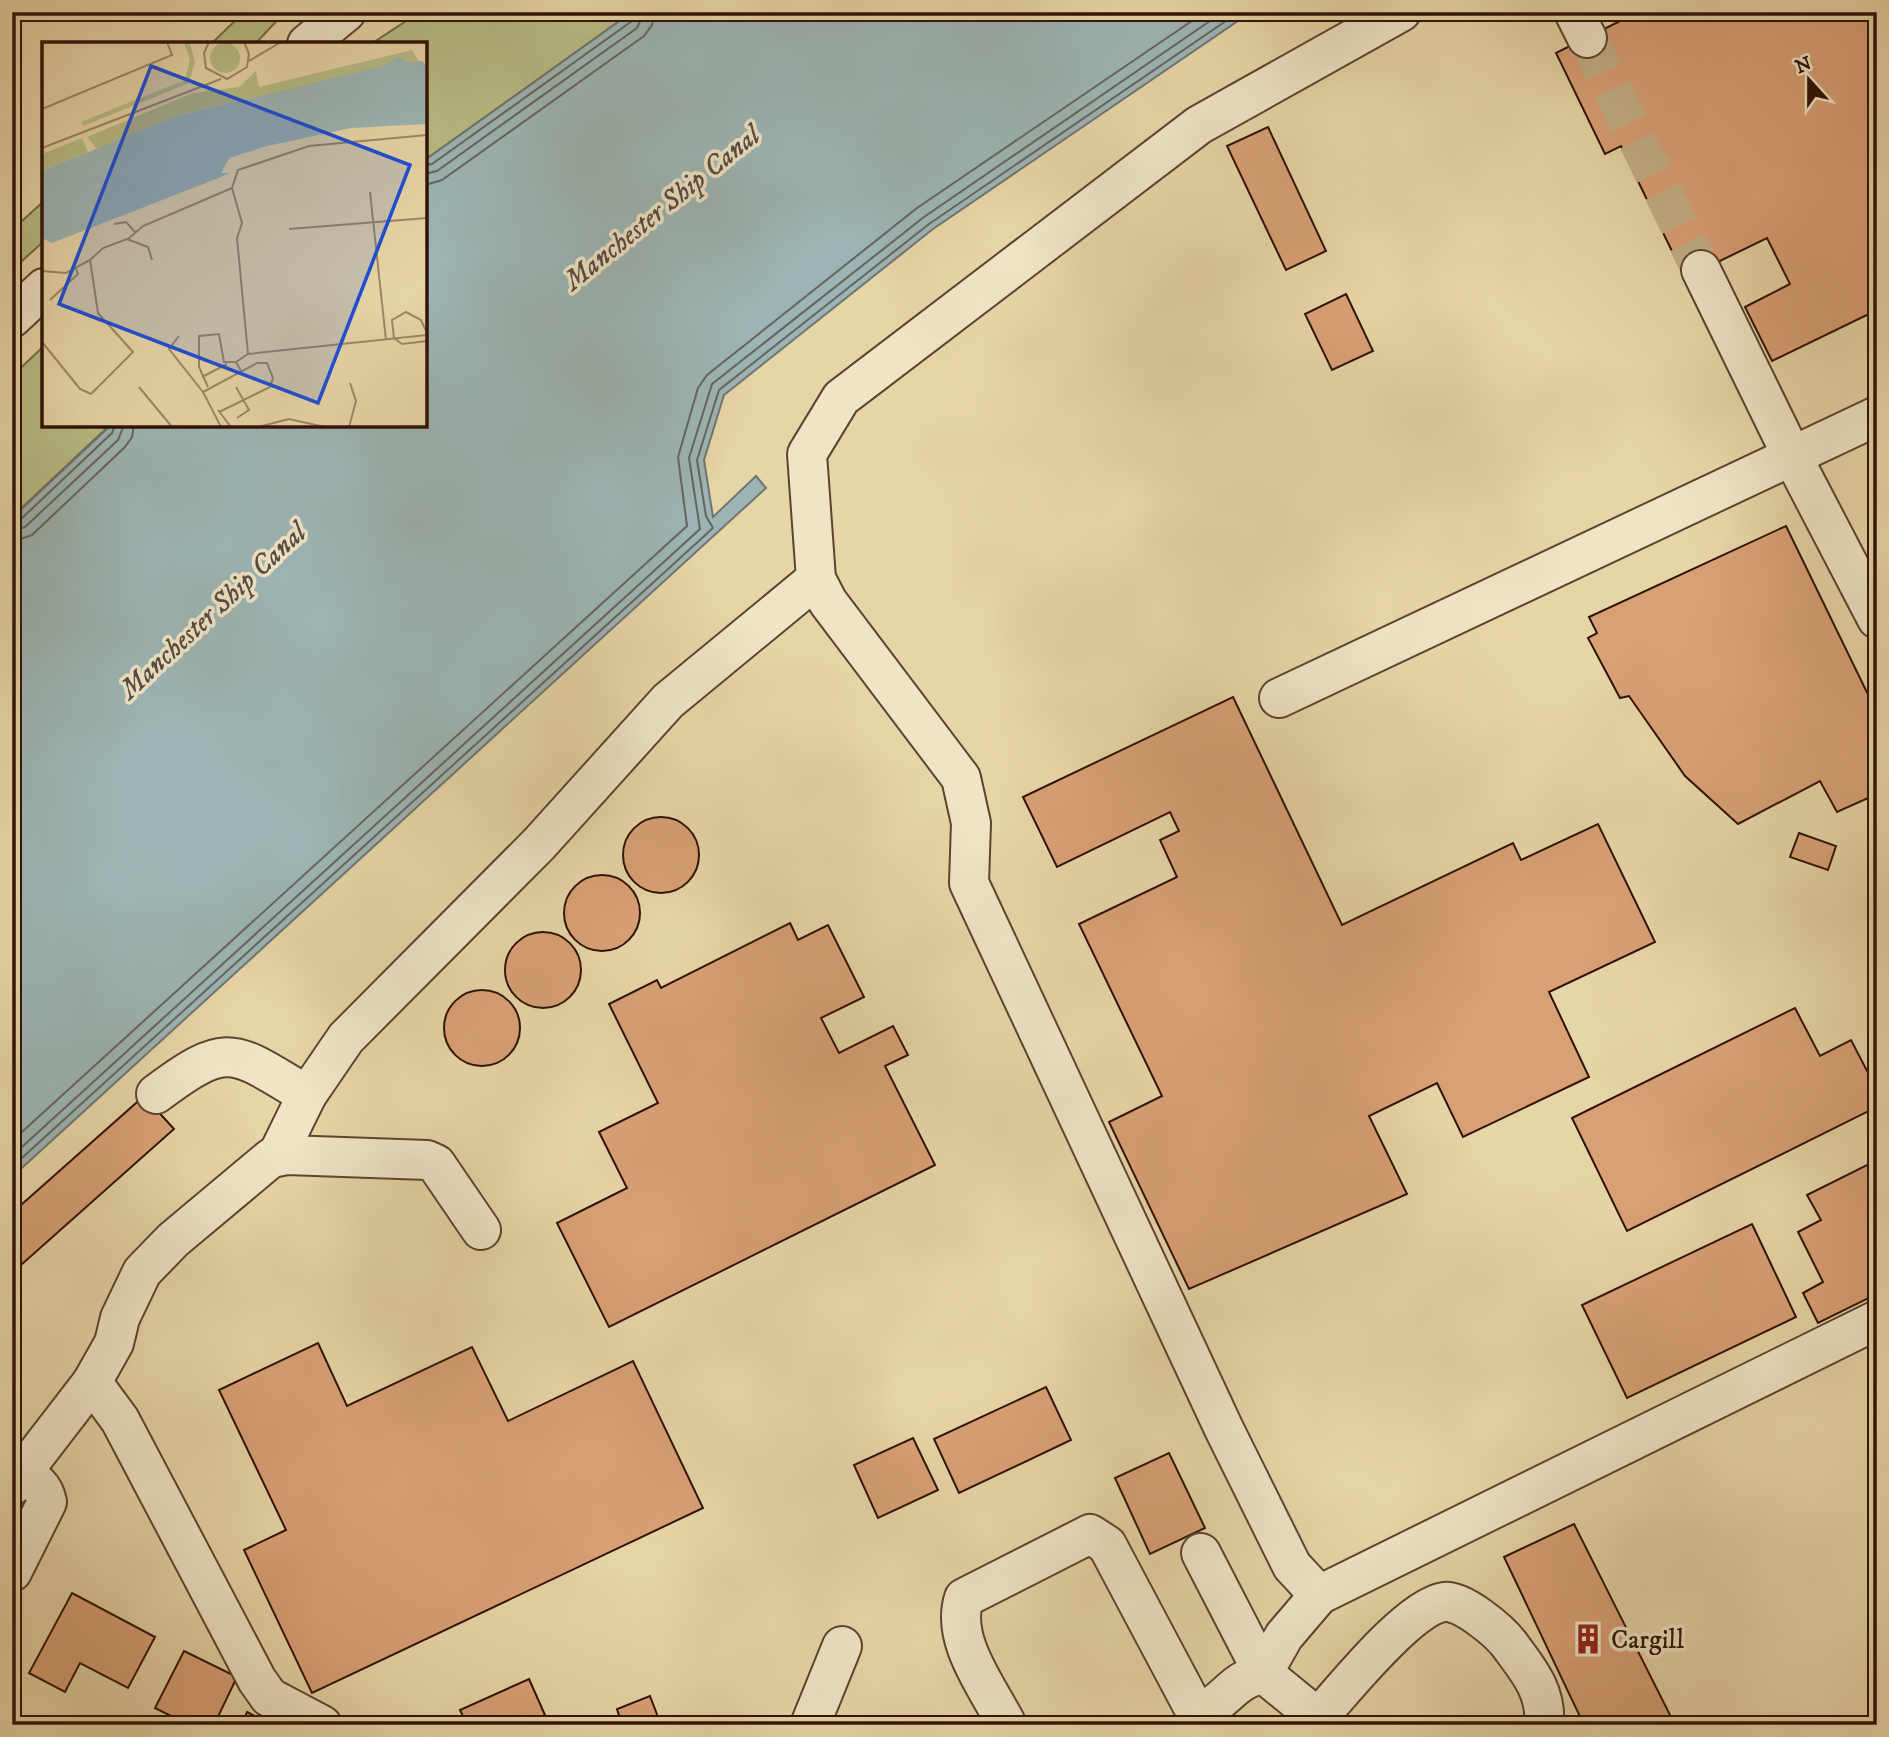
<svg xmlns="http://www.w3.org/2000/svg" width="1889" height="1737" viewBox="0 0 1889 1737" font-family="'IM FELL DW Pica',serif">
<rect width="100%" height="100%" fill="#e6d5a7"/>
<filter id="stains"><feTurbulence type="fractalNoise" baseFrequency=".00286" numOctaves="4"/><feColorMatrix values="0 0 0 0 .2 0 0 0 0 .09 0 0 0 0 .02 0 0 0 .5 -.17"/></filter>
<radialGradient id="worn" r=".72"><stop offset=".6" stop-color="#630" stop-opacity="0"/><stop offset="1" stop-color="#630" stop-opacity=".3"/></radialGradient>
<g fill="#b7bd85" stroke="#746846" stroke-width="2">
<polygon points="244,12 285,12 255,44 211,44"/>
<polygon points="420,12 632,12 425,160 425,44 371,44"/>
<polygon points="44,201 44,241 12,270 12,230"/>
<polygon points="44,346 44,425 110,425 12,517 12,376"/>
</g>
<polygon fill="#9cb5b4" stroke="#71746f" stroke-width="2" points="632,12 1251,12 933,229 724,395 704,460 713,517 756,476 766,488 12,1177 12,518 111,425 425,425 425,160"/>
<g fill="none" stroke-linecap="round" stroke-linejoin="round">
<g stroke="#66645e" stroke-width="2">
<polyline points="425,165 432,164 632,21 635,12"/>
<polyline points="425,174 437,171 637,28 644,12"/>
<polyline points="425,185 442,180 644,36 652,25 655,12"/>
<polyline points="12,522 20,520 112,433 115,425"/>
<polyline points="12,531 25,527 118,440 124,425"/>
<polyline points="12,542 32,535 125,447 132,437 134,425"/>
<polyline points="12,1141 687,526 678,457 698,388 707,375 917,208 1205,12"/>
<polyline points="12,1156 700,529 689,458 712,384 924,217 1223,12"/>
<polyline points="12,1167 713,528 706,516 697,460 719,390 929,224 1239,12"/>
</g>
</g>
<g fill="#d8a075" stroke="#301207" stroke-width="2">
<polygon points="1638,12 1877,12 1877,310 1772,361 1745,307 1790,284 1767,238 1685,278 1621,146 1605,154 1556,53"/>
<polygon points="1268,127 1326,251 1286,270 1227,146"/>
<polygon points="1346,294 1373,351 1332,370 1305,314"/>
<polygon points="1786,526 1877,713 1877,794 1837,812 1820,781 1738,824 1685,776 1629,696 1620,698 1588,638 1597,633 1589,617"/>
<polygon points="1233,697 1342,925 1513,843 1521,860 1598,824 1655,942 1549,992 1589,1077 1463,1137 1437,1083 1369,1116 1407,1194 1189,1289 1109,1122 1162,1096 1079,924 1177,877 1160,840 1179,831 1170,812 1057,867 1023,797"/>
<circle cx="661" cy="855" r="38"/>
<polygon points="1799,833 1836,846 1828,870 1790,857"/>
<circle cx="602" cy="913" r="38"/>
<polygon points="790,923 798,940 828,925 864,997 821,1018 839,1053 893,1026 908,1055 885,1066 935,1165 609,1327 557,1223 627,1188 599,1132 658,1103 609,1004 657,980 661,988"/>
<circle cx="543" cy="970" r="38"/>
<circle cx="482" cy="1028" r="38"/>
<polygon points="1795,1008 1820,1056 1851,1040 1877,1090 1877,1107 1627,1231 1572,1118"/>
<polygon points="144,1096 174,1129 12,1273 12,1213"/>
<polygon points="1877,1160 1877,1294 1818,1323 1803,1293 1823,1282 1798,1232 1821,1220 1807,1195"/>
<polygon points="1752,1224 1796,1317 1627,1398 1582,1305"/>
<polygon points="318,1343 347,1406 472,1347 508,1421 633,1361 703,1508 312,1693 244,1550 286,1530 219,1390"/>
<polygon points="1046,1387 1071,1440 959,1493 934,1439"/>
<polygon points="913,1438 938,1490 878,1518 854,1465"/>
<polygon points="1169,1453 1205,1528 1150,1554 1115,1478"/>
<polygon points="1574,1524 1673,1721 1815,1725 1584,1725 1504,1557"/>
<polygon points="72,1593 155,1637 128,1688 80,1663 65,1692 29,1673"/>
<polygon points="184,1651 237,1677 214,1725 189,1725 155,1708"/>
<polygon points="529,1679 545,1715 523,1725 467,1725 460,1710"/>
<polygon points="650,1696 661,1725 622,1725 617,1709"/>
<polygon points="1877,1698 1877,1717 1869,1702"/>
<polygon points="247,1712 272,1725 241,1725"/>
</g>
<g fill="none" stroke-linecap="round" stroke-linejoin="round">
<polyline stroke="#c2ae87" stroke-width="38" stroke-dasharray="38 19" stroke-linecap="butt" points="1587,38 1701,270"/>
<g stroke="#5e432f" stroke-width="42">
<g id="minor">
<polyline points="1574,12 1587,38"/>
<polyline points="307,44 346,12"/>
<polyline points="1701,270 1792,456 1877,619"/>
<polyline points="12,318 44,288"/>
<polyline points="1279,698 1877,416"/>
<path d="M156 1094C229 1039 233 1051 307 1095"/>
<polyline points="277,1156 307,1095 346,1038 539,844 668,701 816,579"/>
<polyline points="12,1486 92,1382"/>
<polyline points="1201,1553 1263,1673"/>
<path d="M12 1572 47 1502C44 1486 35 1481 22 1474"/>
<polyline points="1319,1595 1292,1566 1224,1429 969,883 971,823 961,778 828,602 816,579 807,454 841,398 1199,125 1401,12"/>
<polyline points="1263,1673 1284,1636 1319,1595 1877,1320"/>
<polyline points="322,1725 269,1697 257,1680 120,1420 92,1382 114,1343 120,1318 142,1272 173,1240 271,1158 287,1155 427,1160 436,1164 481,1230"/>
<polyline points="810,1725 842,1646"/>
<path d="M1007 1725C988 1688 950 1640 964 1598L1090 1534 1107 1545 1192 1705 1204 1711C1229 1698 1232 1681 1263 1673L1318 1718"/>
<path d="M1312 1725C1338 1696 1408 1607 1444 1602 1461 1599 1499 1631 1509 1644 1528 1670 1547 1691 1544 1725"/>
</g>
</g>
<use href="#minor" stroke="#efe4c6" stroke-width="38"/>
</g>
<defs>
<g id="building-bare" transform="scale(2.415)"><path d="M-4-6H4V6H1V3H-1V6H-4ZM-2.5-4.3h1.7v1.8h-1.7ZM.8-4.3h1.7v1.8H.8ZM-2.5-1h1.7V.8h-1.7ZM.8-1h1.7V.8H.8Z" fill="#8f2418" stroke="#efe4c6" stroke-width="2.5" paint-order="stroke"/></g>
</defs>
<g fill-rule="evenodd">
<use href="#building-bare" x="1588" y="1639"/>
</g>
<g text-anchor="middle" stroke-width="7" stroke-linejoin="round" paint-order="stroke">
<g font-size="26" fill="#301207" stroke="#efe4c6" text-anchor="start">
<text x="1611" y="1648">Cargill</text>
</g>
<g font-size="28" font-style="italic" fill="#564b44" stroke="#efe4c6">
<text transform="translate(661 207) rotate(-39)" y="10">Manchester Ship Canal</text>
<text transform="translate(212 610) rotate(-43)" y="10">Manchester Ship Canal</text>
</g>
</g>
<g transform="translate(42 42)">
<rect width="385" height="385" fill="#e6d5a7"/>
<path d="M134 0H147L149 5 153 20 147 41 41 84 39 80 143 38 148 17 142 1ZM168 16a15 15 0 1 1 30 0a15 15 0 1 1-30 0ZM370 8 377 20 366 21 357 14 342 24 134 74 55 107 45 95 151 51 197 45 214 29 217 45ZM40 96 46 110 0 129V112Z" fill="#b7bd85"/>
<path d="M357 14 366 21 380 19 385 24V82L309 86 225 104 187 116 179 131H188L179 135 10 201 0 196V129L134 74 341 24Z" fill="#9cb5b4"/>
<path fill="none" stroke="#9d8767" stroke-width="2" d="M167 0 162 11 164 26 185 37 205 25 207 12 202 0M207 19 239 0M0 67 130 13 125 0M0 106 179 37M328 150 344 298M72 182 84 180 93 190M247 187 385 176M86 197 101 184 190 146M0 229 24 231 48 218M8 258 36 232 34 227M385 291 379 278 364 270 350 278 352 296 360 302 385 299M137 294 127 307 161 350M0 300 38 347 49 352 91 310 56 271 48 218 61 206 85 197 106 205 110 218M206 312 195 196 200 181 190 146 196 128 267 104 385 93M194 320 206 312 385 293M160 335 185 322M97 345 130 385M166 345 157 325V294L177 292 182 320H194L199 329M194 345 207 368 195 376M176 368 189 385M177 370 228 345 231 336 225 321H215L161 350 179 385M216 385 247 377 283 385M307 385 314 359 308 341"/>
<path fill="#1d4ed8" fill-opacity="0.15" stroke="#1d4ed8" stroke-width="3.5" d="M109 24 368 123 276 361 17 262Z"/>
<rect width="385" height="385" fill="none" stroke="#301207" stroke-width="3.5"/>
</g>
<rect width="1889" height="1737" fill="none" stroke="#e6d5a7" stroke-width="42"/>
<rect x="14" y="14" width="1861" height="1709" fill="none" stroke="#301207" stroke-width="3.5"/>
<rect x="21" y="21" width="1847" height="1695" fill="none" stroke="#301207" stroke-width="2"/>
<g transform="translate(1809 80) rotate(339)" stroke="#efe4c6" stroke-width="5" paint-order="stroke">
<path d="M0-5L12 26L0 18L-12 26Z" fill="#301207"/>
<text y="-10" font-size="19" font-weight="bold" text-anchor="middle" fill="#301207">N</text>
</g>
<rect width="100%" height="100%" filter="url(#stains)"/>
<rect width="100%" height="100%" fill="url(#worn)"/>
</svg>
